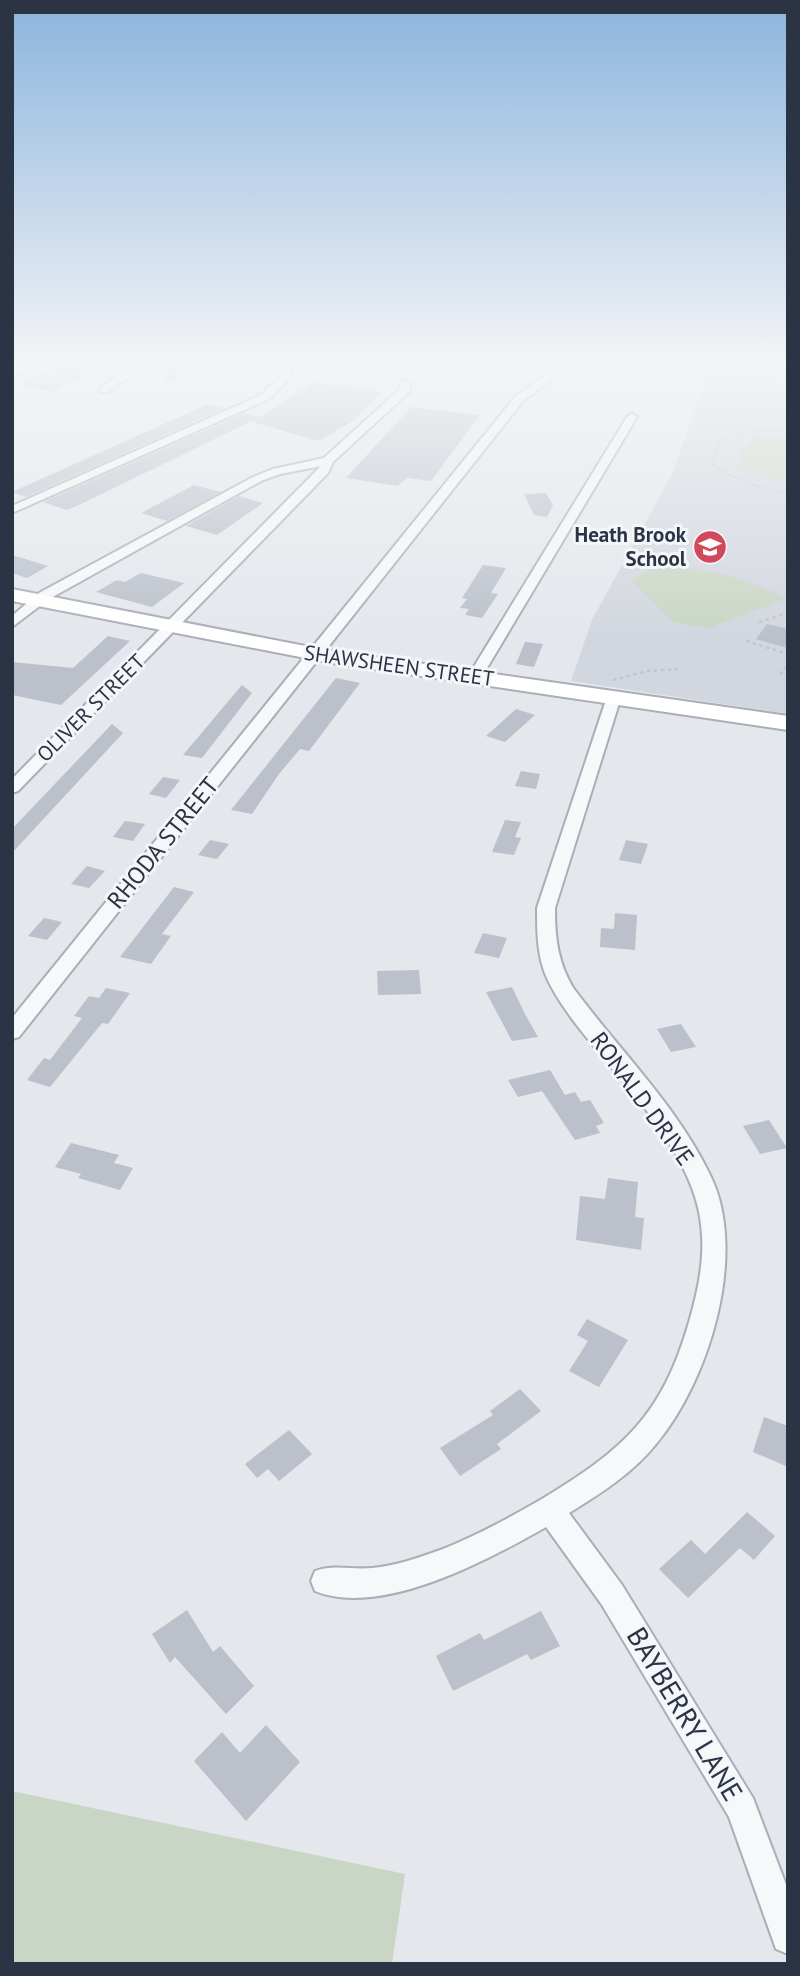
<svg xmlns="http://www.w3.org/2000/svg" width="800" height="1976" viewBox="0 0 800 1976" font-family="'PT Sans',sans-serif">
<rect width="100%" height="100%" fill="#e4e7ec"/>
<polygon fill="#d2d6de" points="712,362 763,362 788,397 788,714 571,681 592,620 672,474"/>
<g fill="#c9d6c5">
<polygon points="754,437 788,439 788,483 739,468 739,454"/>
<polygon points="658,565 725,574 788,598 708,628 673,622 631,580"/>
<polygon points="12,1791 405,1874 392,1964 12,1964"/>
</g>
<g fill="#bbc0ca">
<polygon points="66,362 97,369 54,392 22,385 30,382 23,381"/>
<polygon points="169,362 185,362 181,378 165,383"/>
<polygon points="315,382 382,392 353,421 319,441 252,422"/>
<polygon points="208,404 225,408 26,497 12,492"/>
<polygon points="411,407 480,415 431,481 407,478 398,486 346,478"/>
<polygon points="244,413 260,417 83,503 67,510 43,502"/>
<polygon points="194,485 221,492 167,521 141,513"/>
<polygon points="546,493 553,505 547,517 534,515 524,494"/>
<polygon points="239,496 263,503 217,535 186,526"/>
<polygon points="12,555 48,566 27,578 12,573"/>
<polygon points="483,565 506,568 491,593 498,594 482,618 465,615 469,609 460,608 467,599 462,598"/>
<polygon points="141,573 184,583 152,607 96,592 117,580 125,582"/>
<polygon points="767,624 788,629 788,648 756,639"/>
<polygon points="108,636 130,641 61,705 12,695 12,662 73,668"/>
<polygon points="525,642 543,644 534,667 516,664"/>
<polygon points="336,678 360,683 309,751 300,749 279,774 252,814 231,810"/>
<polygon points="242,685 252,693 202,758 183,755"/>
<polygon points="516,709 535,715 505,742 486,736"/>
<polygon points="112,724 123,733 12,853 12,829"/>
<polygon points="521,771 540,774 536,789 515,786"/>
<polygon points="163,777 180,780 166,798 149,794"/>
<polygon points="505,820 521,822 515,837 521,838 514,855 492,852"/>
<polygon points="125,821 145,824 133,841 113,837"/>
<polygon points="210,840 229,844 217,859 198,855"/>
<polygon points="626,840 648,844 641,864 619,860"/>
<polygon points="87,866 105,871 89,888 71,884"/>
<polygon points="174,887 194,892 162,934 171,936 151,964 120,957"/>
<polygon points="615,913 637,915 635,950 600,947 601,928 614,929"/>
<polygon points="44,918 62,922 47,940 28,936"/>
<polygon points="483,933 507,938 499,958 474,953"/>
<polygon points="419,970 421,994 378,995 377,971"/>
<polygon points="512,987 525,1014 538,1037 512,1041 486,992"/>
<polygon points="106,988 130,993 108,1024 102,1023 50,1087 27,1080 44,1058 50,1060 82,1018 74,1016 89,996 99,998"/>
<polygon points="681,1024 696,1047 671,1052 657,1029"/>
<polygon points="550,1070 565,1095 575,1092 581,1102 590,1100 604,1123 596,1126 600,1133 575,1140 542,1091 518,1097 508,1080"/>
<polygon points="769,1120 787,1148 760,1154 743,1126"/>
<polygon points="71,1143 119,1155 114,1163 133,1168 120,1190 78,1178 81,1174 55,1167"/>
<polygon points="608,1178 638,1182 635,1217 644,1218 641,1250 576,1240 580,1196 605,1199"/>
<polygon points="587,1319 628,1340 599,1387 569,1371 588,1341 577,1335"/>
<polygon points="520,1389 541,1411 497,1444 501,1449 460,1476 440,1448 493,1415 490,1411"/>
<polygon points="764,1417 788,1426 788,1467 753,1452"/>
<polygon points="289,1430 312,1454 279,1481 268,1469 257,1478 245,1464"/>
<polygon points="747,1512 775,1536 754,1560 740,1548 688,1598 659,1569 691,1540 705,1554"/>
<polygon points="187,1610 213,1652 220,1646 254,1686 226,1714 175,1657 170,1663 152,1634"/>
<polygon points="541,1611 560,1646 531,1660 527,1654 453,1691 436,1656 480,1633 484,1640"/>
<polygon points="266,1725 300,1762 246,1821 194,1761 222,1732 240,1753"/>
</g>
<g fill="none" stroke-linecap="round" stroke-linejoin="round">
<g stroke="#a9aeb7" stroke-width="4">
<g id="minor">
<polygon points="34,362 46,362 12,377 12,370"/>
<polygon points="137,362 148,362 108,392 100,392 100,388"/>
<polygon points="281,362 290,362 291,377 269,399 12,513 12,506 261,395 281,376"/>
<polygon points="564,362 575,362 523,401 19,1037 12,1039 12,1018 515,397"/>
<polygon points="405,381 410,384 410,391 333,462 328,473 18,791 12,793 12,779 321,466 280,474 261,481 49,599 12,627 12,616 39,593 253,477 273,469 324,458 401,388 400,384"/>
<polygon points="632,414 637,417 481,678 474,682 469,681 467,678 627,417"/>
<path d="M614 693 621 697 555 908C555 939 558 963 574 989 620 1051 679 1108 712 1179 747 1256 709 1381 656 1444 633 1473 600 1494 569 1513L622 1585 753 1798 788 1890V1954L776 1949 729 1817 602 1605 546 1527C488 1560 381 1618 315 1591L311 1581 315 1571C333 1564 353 1570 372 1568 396 1566 421 1557 443 1549 478 1535 511 1517 542 1499 623 1450 662 1416 689 1322 716 1231 702 1186 647 1111 617 1070 561 1016 544 971 537 950 537 930 537 908L607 697Z"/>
</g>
</g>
<g stroke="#a9aeb7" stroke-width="4">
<polygon id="secondary" points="12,589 326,650 788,716 788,730 326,662 12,601"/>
</g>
<polyline stroke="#c2c5cb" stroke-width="2" stroke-dasharray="2.5 2.5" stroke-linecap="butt" points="788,429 752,432 719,441 712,465 747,483 788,495"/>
<g stroke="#c2c5cb" stroke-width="2.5" stroke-dasharray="3.5 3.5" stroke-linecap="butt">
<polyline points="759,622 788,613"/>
<polyline points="746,641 788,654"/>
<polyline points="780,674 788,665"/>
<polyline points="613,680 648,671 677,669"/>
</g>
<use href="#minor" fill="#f7f8fa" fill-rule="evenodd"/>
<use href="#secondary" fill="#fff" fill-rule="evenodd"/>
</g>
<linearGradient id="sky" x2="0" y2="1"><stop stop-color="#8bb4dd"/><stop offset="0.57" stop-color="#f3f4f6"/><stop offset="1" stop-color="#f3f4f6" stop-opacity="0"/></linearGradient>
<rect width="800" height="638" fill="url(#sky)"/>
<defs>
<g id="school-disc" transform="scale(1.75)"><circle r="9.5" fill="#d1495b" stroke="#f4f6f9"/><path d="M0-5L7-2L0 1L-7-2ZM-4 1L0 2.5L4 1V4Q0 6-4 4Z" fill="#fff"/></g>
</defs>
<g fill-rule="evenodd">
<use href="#school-disc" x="710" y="547"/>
</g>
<g text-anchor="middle" stroke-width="6" stroke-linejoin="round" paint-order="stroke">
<g font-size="21" font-weight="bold" fill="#2b3445" stroke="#f4f6f9" text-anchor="end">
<text x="686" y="542">Heath Brook<tspan x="686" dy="24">School</tspan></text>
</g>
<g font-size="21" fill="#2b3445" stroke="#f4f6f9">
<text transform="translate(399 666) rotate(8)" y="7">SHAWSHEEN STREET</text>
<text transform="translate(91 708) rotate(-45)" y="7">OLIVER STREET</text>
</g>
<g font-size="24" fill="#2b3445" stroke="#f4f6f9">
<text transform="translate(163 843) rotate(-51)" y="8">RHODA STREET</text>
<text transform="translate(642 1099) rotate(54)" y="8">RONALD DRIVE</text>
</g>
<g font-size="28" fill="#2b3445" stroke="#f4f6f9">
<text transform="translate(685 1714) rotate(59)" y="10">BAYBERRY LANE</text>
</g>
</g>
<rect width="800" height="1976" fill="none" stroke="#2b3445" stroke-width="28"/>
</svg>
